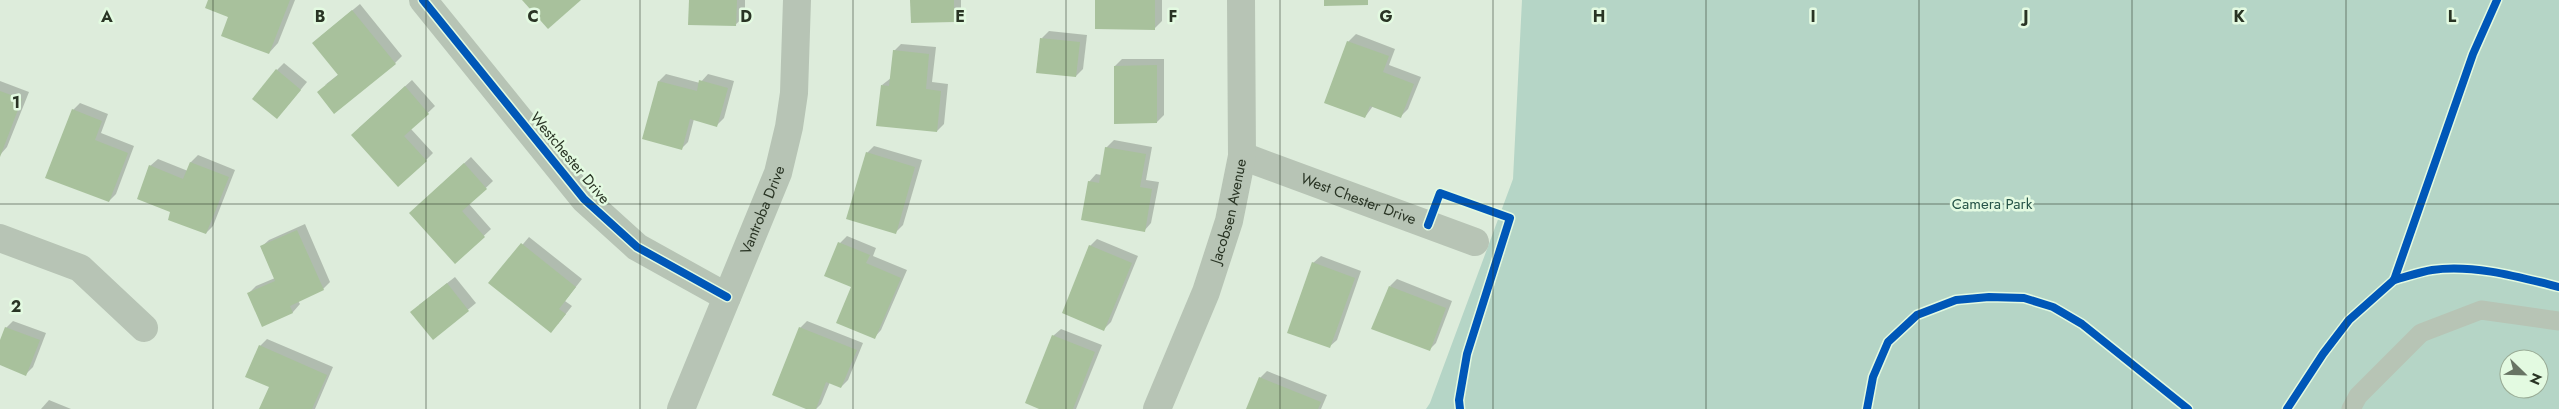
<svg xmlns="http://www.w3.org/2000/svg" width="2559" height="409" viewBox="0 0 2559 409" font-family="Jost,sans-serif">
<rect width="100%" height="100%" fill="#ddecdb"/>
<path fill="#b5d5c6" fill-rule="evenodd" d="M1522 0H2559V409H1426L1430 403 1513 179ZM2509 359H2539V389H2509Z"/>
<g fill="#0003">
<polygon points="209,0 295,0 278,43 269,53"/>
<polygon points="690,0 745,0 745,16 735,25"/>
<polygon points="912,0 961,0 961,14 954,21"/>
<polygon points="1096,0 1162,0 1162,21 1155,28"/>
<polygon points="360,4 402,56 395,63 325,85 339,74 321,36"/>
<polygon points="1049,31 1087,35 1083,69 1076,76 1042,38"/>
<polygon points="1356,34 1395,49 1389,65 1421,77 1408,109 1401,116 1373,106 1365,117 1348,42"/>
<polygon points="901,44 936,47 932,82 948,84 944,124 937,131 882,85 891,78 894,51"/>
<polygon points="1122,59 1164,59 1164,115 1157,122 1115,66"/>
<polygon points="284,63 307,82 284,110 277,70"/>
<polygon points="666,74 700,83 708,74 734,81 724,118 717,125 694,119 688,142 681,149 659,81"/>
<polygon points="412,80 435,106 411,129 433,153 426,160 359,128"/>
<polygon points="0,81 29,92 7,147 0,155"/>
<polygon points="80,103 108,114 101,133 134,146 116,194 109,201 73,110"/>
<polygon points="1114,140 1152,147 1146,180 1159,182 1151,223 1144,231 1089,182 1096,174 1101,175 1106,148"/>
<polygon points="874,146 922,160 903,225 895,233 867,153"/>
<polygon points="198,155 235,170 213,226 206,233 172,211 150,166 158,159 188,171 191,162"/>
<polygon points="471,157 493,181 469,204 491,229 456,262 418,206"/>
<polygon points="305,224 330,282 323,289 298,301 300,304 293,312 263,325 248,294 256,286 275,278 261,247 269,240"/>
<polygon points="847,236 876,248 873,256 907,270 881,330 874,338 853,287 840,243"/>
<polygon points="529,237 582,279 565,301 572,306 558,324 490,283"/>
<polygon points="1097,239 1138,256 1111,322 1104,329 1090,246"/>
<polygon points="1321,256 1361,271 1337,340 1329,347 1313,263"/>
<polygon points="455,277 476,303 433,339 419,305"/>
<polygon points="1397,279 1452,301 1436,343 1429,350 1390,286"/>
<polygon points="13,321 46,333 33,367 26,374 0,364 0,343 6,328"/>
<polygon points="807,321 863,343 848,380 841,387 830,382 821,404 816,409 809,409 800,328"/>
<polygon points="1061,329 1102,345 1076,409 1042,409 1053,336"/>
<polygon points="267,339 333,367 315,409 260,409 270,387 260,346"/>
<polygon points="1267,371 1327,395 1321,409 1247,409 1260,378"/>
<polygon points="49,400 71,409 41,409"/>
</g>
<g fill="#a8c19c">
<polygon points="208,0 290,0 269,54 221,36 228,17 205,8"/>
<polygon points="522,0 581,0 548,29"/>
<polygon points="689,0 737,0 736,26 688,25"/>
<polygon points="910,0 954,0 954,22 911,23"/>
<polygon points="1095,0 1155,0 1155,30 1095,29"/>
<polygon points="1324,0 1368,0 1368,5 1324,6"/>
<polygon points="352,10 396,64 334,114 317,92 338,75 312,43"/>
<polygon points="1040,38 1080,42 1076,77 1036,73"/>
<polygon points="1347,41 1389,56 1383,72 1414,84 1401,118 1370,106 1365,118 1324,103"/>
<polygon points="893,50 929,54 926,89 941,91 937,132 876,126 881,85 889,86"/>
<polygon points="1157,65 1157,123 1114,124 1114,66"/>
<polygon points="276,69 301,90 277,119 252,99"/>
<polygon points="699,80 728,88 717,127 690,119 682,150 642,139 658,81 697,91"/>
<polygon points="405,86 429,114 404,136 427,161 398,187 351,135"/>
<polygon points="0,91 22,99 0,157"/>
<polygon points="72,109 102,121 95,140 128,153 109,202 45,178"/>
<polygon points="1105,147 1146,154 1140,187 1152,189 1145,232 1081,220 1088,181 1099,183"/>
<polygon points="866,152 915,167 896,234 846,219"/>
<polygon points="190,162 229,177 206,234 168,220 170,212 137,199 149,165 183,179"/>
<polygon points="464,163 487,189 462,211 485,237 455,264 409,213"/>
<polygon points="297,230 324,290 290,306 293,313 262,327 247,293 275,281 260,246"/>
<polygon points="838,242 870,255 866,263 901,278 875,339 836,323 851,287 824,276"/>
<polygon points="521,243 576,287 559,309 566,314 551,333 488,283"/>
<polygon points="1089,245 1132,263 1104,331 1062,313"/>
<polygon points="1312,262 1355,278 1330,348 1287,333"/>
<polygon points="447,283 469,311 433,340 410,312"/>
<polygon points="1389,286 1446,308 1430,351 1371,329"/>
<polygon points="5,327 40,340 26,376 0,365 0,340"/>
<polygon points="799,327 857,350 841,388 826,382 816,409 806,409 772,395"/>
<polygon points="1052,335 1095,352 1073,409 1039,409 1025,403"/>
<polygon points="259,345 327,375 312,409 259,409 269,387 245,377"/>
<polygon points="1259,377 1321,402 1318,409 1246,409"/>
</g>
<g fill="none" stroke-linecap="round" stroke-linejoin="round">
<polyline stroke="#b7c4b5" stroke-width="19" points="2351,409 2358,396 2421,333 2481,310 2559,321"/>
<g stroke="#b7c4b5" stroke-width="28">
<polyline points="423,0 584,199 637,247 727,297"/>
<path id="s1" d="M1242 156 1475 242"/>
<polyline points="0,238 80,268 144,328"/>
<path id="s2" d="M681 409 778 173 789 127 794 93 797 0"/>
<path id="s3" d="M1157 409 1206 292 1229 221 1242 156 1241 0"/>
</g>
<g stroke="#e3fae1" stroke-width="11">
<g id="cycleway">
<polyline points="423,0 584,199 637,247 727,297"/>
<polyline points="1428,225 1440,193 1510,218 1467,354 1459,400 1460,409"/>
<path d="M2394 280C2406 277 2419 272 2432 270 2473 264 2519 277 2559 287"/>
<polyline points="1867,409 1873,377 1888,342 1917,315 1956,300 1989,297 2024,298 2053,307 2082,324 2188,409"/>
<polyline points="2287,409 2323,354 2349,320 2394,280 2473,54 2497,0"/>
</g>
</g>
<use href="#cycleway" stroke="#0057b8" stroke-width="8"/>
</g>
<path fill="none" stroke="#293424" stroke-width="1" stroke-opacity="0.55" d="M213 0V409M426 0V409M640 0V409M853 0V409M1066 0V409M1280 0V409M1493 0V409M1706 0V409M1919 0V409M2132 0V409M2346 0V409M0 204H2559"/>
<g text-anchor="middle" stroke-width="5" stroke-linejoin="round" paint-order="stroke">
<g font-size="15" fill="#293424" stroke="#e3fae1">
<text transform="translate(570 158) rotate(50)" y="5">Westchester Drive</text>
<text dy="5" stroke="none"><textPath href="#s1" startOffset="124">West Chester Drive</textPath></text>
<text dy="5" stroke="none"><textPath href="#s2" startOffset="215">Vantroba Drive</textPath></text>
<text dy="5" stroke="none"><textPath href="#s3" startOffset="211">Jacobsen Avenue</textPath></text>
</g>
<g font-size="15" fill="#265448" stroke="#e3fae1">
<text x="1992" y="209">Camera Park</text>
</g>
</g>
<g font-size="16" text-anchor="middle" font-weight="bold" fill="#293424" stroke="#e3fae1" stroke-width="5" stroke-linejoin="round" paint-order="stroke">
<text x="107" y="22">A</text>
<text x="320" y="22">B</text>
<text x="533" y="22">C</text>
<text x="746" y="22">D</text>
<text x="960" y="22">E</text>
<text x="1173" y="22">F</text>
<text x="1386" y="22">G</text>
<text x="1599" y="22">H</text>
<text x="1813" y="22">I</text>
<text x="2026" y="22">J</text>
<text x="2239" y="22">K</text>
<text x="2452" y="22">L</text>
<text x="16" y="108">1</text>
<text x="16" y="312">2</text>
</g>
<g transform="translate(2524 374) rotate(113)"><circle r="24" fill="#e3fae1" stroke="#99ab95"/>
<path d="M0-4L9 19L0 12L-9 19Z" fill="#687464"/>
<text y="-8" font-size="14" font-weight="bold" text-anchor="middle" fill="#293424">N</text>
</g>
</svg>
